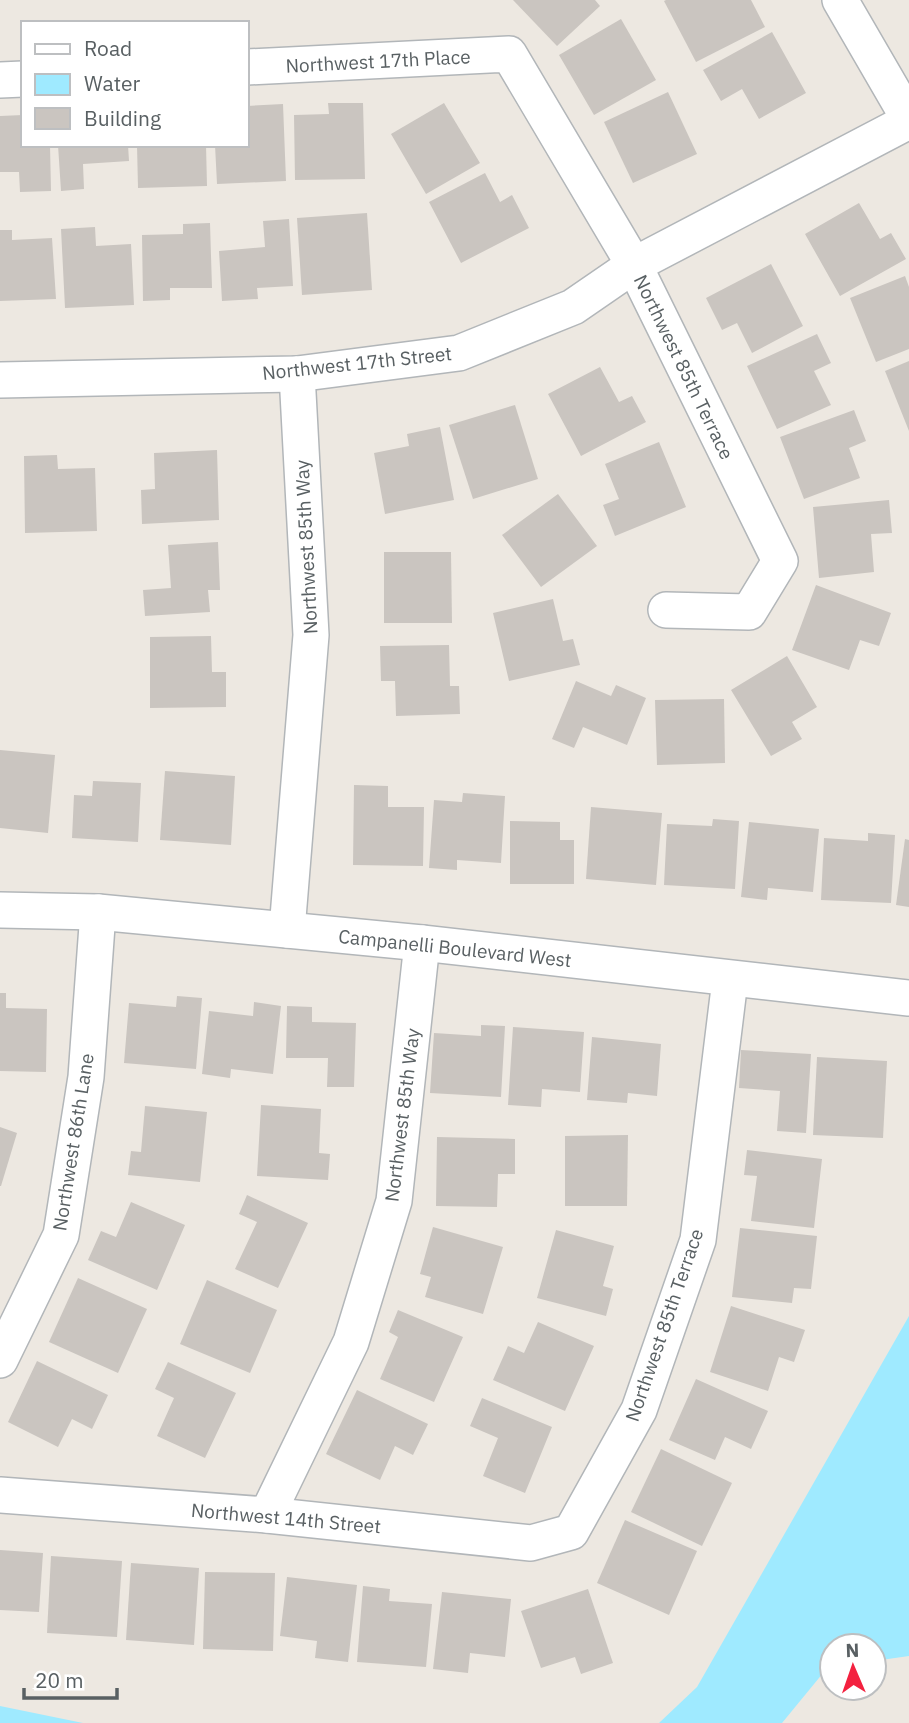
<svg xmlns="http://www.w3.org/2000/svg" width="909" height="1723" viewBox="0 0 909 1723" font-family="'IBM Plex Sans',sans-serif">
<rect width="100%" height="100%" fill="#ede8e1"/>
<g fill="#9feaff">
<polygon points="909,1316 909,1656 874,1661 874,1646 832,1646 832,1667 828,1667 782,1723 659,1723 697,1687"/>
<polygon points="0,1706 83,1723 0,1723"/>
</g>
<g fill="#cac5c0">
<polygon points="513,0 595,0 600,6 557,46"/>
<polygon points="666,0 751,0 765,27 696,62 664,1"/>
<polygon points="621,19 656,80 594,115 559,55"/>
<polygon points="772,32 806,93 759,119 742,89 721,101 703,70"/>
<polygon points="668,92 697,154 633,183 604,122"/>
<polygon points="328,103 363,103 365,179 295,180 294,115 329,114"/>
<polygon points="444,103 480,163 426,194 391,134"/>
<polygon points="283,104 286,181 217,184 215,145 247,145 247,106"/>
<polygon points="23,115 23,145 50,145 51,191 20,192 19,172 0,172 0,116"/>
<polygon points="58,145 128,145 129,161 83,164 84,189 61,191"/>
<polygon points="137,145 206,145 207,186 138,188"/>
<polygon points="485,173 500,202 512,195 529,228 461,263 429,202"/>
<polygon points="859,203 880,239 891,233 906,259 840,296 805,234"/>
<polygon points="367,213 372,290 302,295 297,218"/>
<polygon points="289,219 293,286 257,288 258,299 222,301 219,251 265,247 263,221"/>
<polygon points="210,223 212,288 170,288 170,300 143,301 142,235 183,234 183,224"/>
<polygon points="95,227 96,246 131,244 134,305 65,308 61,229"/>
<polygon points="0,230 12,230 12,240 52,238 56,299 0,301"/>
<polygon points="771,264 803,326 752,353 737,323 722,330 706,298"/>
<polygon points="905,276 909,287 909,349 876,362 850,298"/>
<polygon points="817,334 831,363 814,371 831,405 777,429 747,366"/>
<polygon points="909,361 909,431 885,371"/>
<polygon points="600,367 619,402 632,396 646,422 581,456 548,394"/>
<polygon points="515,405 538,479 473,499 449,425"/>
<polygon points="854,410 866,441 849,448 860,478 804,499 780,437"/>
<polygon points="440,427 454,500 385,514 374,453 409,446 407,434"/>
<polygon points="659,442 686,507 615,536 603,505 619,499 605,464"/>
<polygon points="217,450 219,520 142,524 141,490 155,489 154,453"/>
<polygon points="57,455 58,469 95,468 97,531 25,533 24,456"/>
<polygon points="558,494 597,546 541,587 502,535"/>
<polygon points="889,500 892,533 871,534 874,572 819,578 813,507"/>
<polygon points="218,542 220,590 208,590 210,612 145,616 143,590 171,588 168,545"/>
<polygon points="384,552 451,552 452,623 384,623"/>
<polygon points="816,585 891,613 879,646 860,640 849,670 792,650"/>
<polygon points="553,599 563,641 573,639 580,665 509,681 493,613"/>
<polygon points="211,636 212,672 226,672 226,707 150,708 150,637"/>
<polygon points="449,645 450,686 459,686 460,714 396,716 395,681 381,681 380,646"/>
<polygon points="787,656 817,707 792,722 802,739 771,756 731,690"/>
<polygon points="576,681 611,696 616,685 646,698 627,745 583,727 574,748 552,739"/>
<polygon points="724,699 725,763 657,765 655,700"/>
<polygon points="0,750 55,755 48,833 0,828"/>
<polygon points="165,771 235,776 231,845 160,840"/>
<polygon points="93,781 141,783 138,842 72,838 74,795 92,796"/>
<polygon points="354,785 388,786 388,807 424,807 423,866 353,865"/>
<polygon points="463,793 505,796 501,863 457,860 457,870 429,868 434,800 462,802"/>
<polygon points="591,807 662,813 656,885 586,879"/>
<polygon points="713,819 739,821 735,889 664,885 667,824 712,826"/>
<polygon points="510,821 560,822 560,840 574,840 574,884 510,884"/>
<polygon points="749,822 819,829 813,892 768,888 767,900 741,897"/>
<polygon points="868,833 895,835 891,903 821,900 824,838 868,841"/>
<polygon points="905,839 909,840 909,907 896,905"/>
<polygon points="0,993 6,993 6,1008 47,1009 46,1072 0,1071"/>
<polygon points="177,996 202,998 196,1069 124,1063 129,1003 176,1007"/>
<polygon points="254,1002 281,1006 273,1074 231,1069 230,1078 202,1074 209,1011 253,1016"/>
<polygon points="287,1006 312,1007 312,1022 356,1023 354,1087 327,1087 328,1058 286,1058"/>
<polygon points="481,1025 505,1026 501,1097 430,1093 434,1033 481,1036"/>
<polygon points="513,1027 584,1032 580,1092 542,1089 541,1107 508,1105"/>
<polygon points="592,1037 661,1044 657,1096 628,1093 627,1103 587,1100"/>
<polygon points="741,1050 811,1054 806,1133 777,1131 780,1091 739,1088"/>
<polygon points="817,1057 887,1061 883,1138 813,1135"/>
<polygon points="261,1105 321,1109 319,1153 330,1154 328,1180 257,1176"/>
<polygon points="145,1106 207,1112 200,1182 128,1175 131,1151 141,1152"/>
<polygon points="0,1127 17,1133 1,1186 0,1186"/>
<polygon points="628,1135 627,1206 565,1206 565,1136"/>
<polygon points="437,1137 515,1139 515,1174 498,1174 497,1207 436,1206"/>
<polygon points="747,1150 822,1159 814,1228 751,1221 757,1176 744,1175"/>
<polygon points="247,1195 308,1223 278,1288 235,1269 257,1222 239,1214"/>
<polygon points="131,1202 185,1225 157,1290 88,1260 101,1231 116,1237"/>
<polygon points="433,1227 503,1247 483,1314 425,1297 431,1277 420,1274"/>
<polygon points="740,1228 817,1236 811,1289 794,1288 792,1303 732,1297"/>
<polygon points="556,1230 614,1246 603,1286 613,1289 606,1316 537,1298"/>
<polygon points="78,1278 147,1309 118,1373 49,1342"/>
<polygon points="207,1280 277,1310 250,1373 180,1344"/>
<polygon points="731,1306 805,1330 794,1362 779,1357 768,1391 710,1372"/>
<polygon points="398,1310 463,1337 434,1402 380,1379 398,1337 389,1332"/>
<polygon points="538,1322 594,1346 565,1411 493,1380 508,1346 524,1353"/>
<polygon points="37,1361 108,1395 92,1429 72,1419 58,1447 8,1422"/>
<polygon points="168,1362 236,1393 205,1458 157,1436 174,1398 155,1389"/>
<polygon points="696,1379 768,1411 751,1449 725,1437 715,1460 669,1440"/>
<polygon points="357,1390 428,1424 413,1455 395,1446 380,1480 326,1454"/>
<polygon points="482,1398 552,1427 525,1493 483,1476 498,1438 470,1426"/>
<polygon points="661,1449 732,1483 702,1546 631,1512"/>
<polygon points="625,1520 697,1551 669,1615 597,1583"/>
<polygon points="0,1550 43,1553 39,1612 0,1610"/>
<polygon points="51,1556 122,1561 117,1637 47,1633"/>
<polygon points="131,1563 199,1568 194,1645 126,1640"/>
<polygon points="205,1572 275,1573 273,1651 203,1649"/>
<polygon points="287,1577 357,1585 348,1662 315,1658 317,1641 280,1636"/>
<polygon points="363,1586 390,1589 389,1601 432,1604 426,1667 357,1662"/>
<polygon points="588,1589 613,1663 581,1674 575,1657 541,1668 521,1611"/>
<polygon points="442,1592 511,1599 505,1657 470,1653 468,1673 433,1669"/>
</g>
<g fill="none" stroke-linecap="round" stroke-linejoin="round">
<g stroke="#b2b6b9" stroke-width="38">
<g id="street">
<polyline points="840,0 909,119"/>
<polyline points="247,67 509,54 634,265 780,561 749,612 666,610"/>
<polyline points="0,80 23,79"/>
<polyline points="0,380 297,374 459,353 573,307 634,265 909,121"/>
<polyline points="0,910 98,912 422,943 909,998"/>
<polyline points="287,930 311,635 297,374"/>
<polyline points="0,1360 61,1235 86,1077 98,912"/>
<polyline points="0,1495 267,1515 531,1543 571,1532 639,1410 698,1240 730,980"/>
<polyline points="267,1515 351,1342 394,1201 422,943"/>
</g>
</g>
<use href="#street" stroke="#fff" stroke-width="35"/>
</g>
<g text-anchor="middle" stroke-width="6" stroke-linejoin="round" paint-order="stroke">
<g font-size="19" fill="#596063" stroke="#fff">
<text transform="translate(378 61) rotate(-3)" y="7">Northwest 17th Place</text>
<text transform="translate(357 363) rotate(-6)" y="7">Northwest 17th Street</text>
<text transform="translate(684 367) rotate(64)" y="7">Northwest 85th Terrace</text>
<text transform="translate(306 547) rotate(-93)" y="7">Northwest 85th Way</text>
<text transform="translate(455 948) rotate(6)" y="7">Campanelli Boulevard West</text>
<text transform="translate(402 1115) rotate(-83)" y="7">Northwest 85th Way</text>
<text transform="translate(73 1142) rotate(-81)" y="7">Northwest 86th Lane</text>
<text transform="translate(664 1325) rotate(-71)" y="7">Northwest 85th Terrace</text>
<text transform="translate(286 1518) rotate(5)" y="7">Northwest 14th Street</text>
</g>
</g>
<rect x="21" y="21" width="228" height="126" fill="#ffffff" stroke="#bdbfc1" stroke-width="2"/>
<rect x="35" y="44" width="35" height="10" fill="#ffffff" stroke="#bdbfc1" stroke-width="2"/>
<text x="84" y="56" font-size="21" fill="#596063">Road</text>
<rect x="35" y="74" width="35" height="21" fill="#9feaff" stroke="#bdbfc1" stroke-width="2"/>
<text x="84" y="91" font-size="21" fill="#596063">Water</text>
<rect x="35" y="108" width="35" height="21" fill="#cac5c0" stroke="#bdbfc1" stroke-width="2"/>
<text x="84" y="126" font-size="21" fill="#596063">Building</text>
<g transform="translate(853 1667) rotate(358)"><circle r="33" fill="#ffffff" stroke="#bdbfc1" stroke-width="2"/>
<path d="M0-5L12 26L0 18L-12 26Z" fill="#f3213f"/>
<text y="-10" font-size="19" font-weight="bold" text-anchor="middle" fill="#596063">N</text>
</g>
<path d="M24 1688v10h93v-10" fill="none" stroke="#596063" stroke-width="3.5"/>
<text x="35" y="1688" font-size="21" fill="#596063" stroke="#ffffff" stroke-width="5" paint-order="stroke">20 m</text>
</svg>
